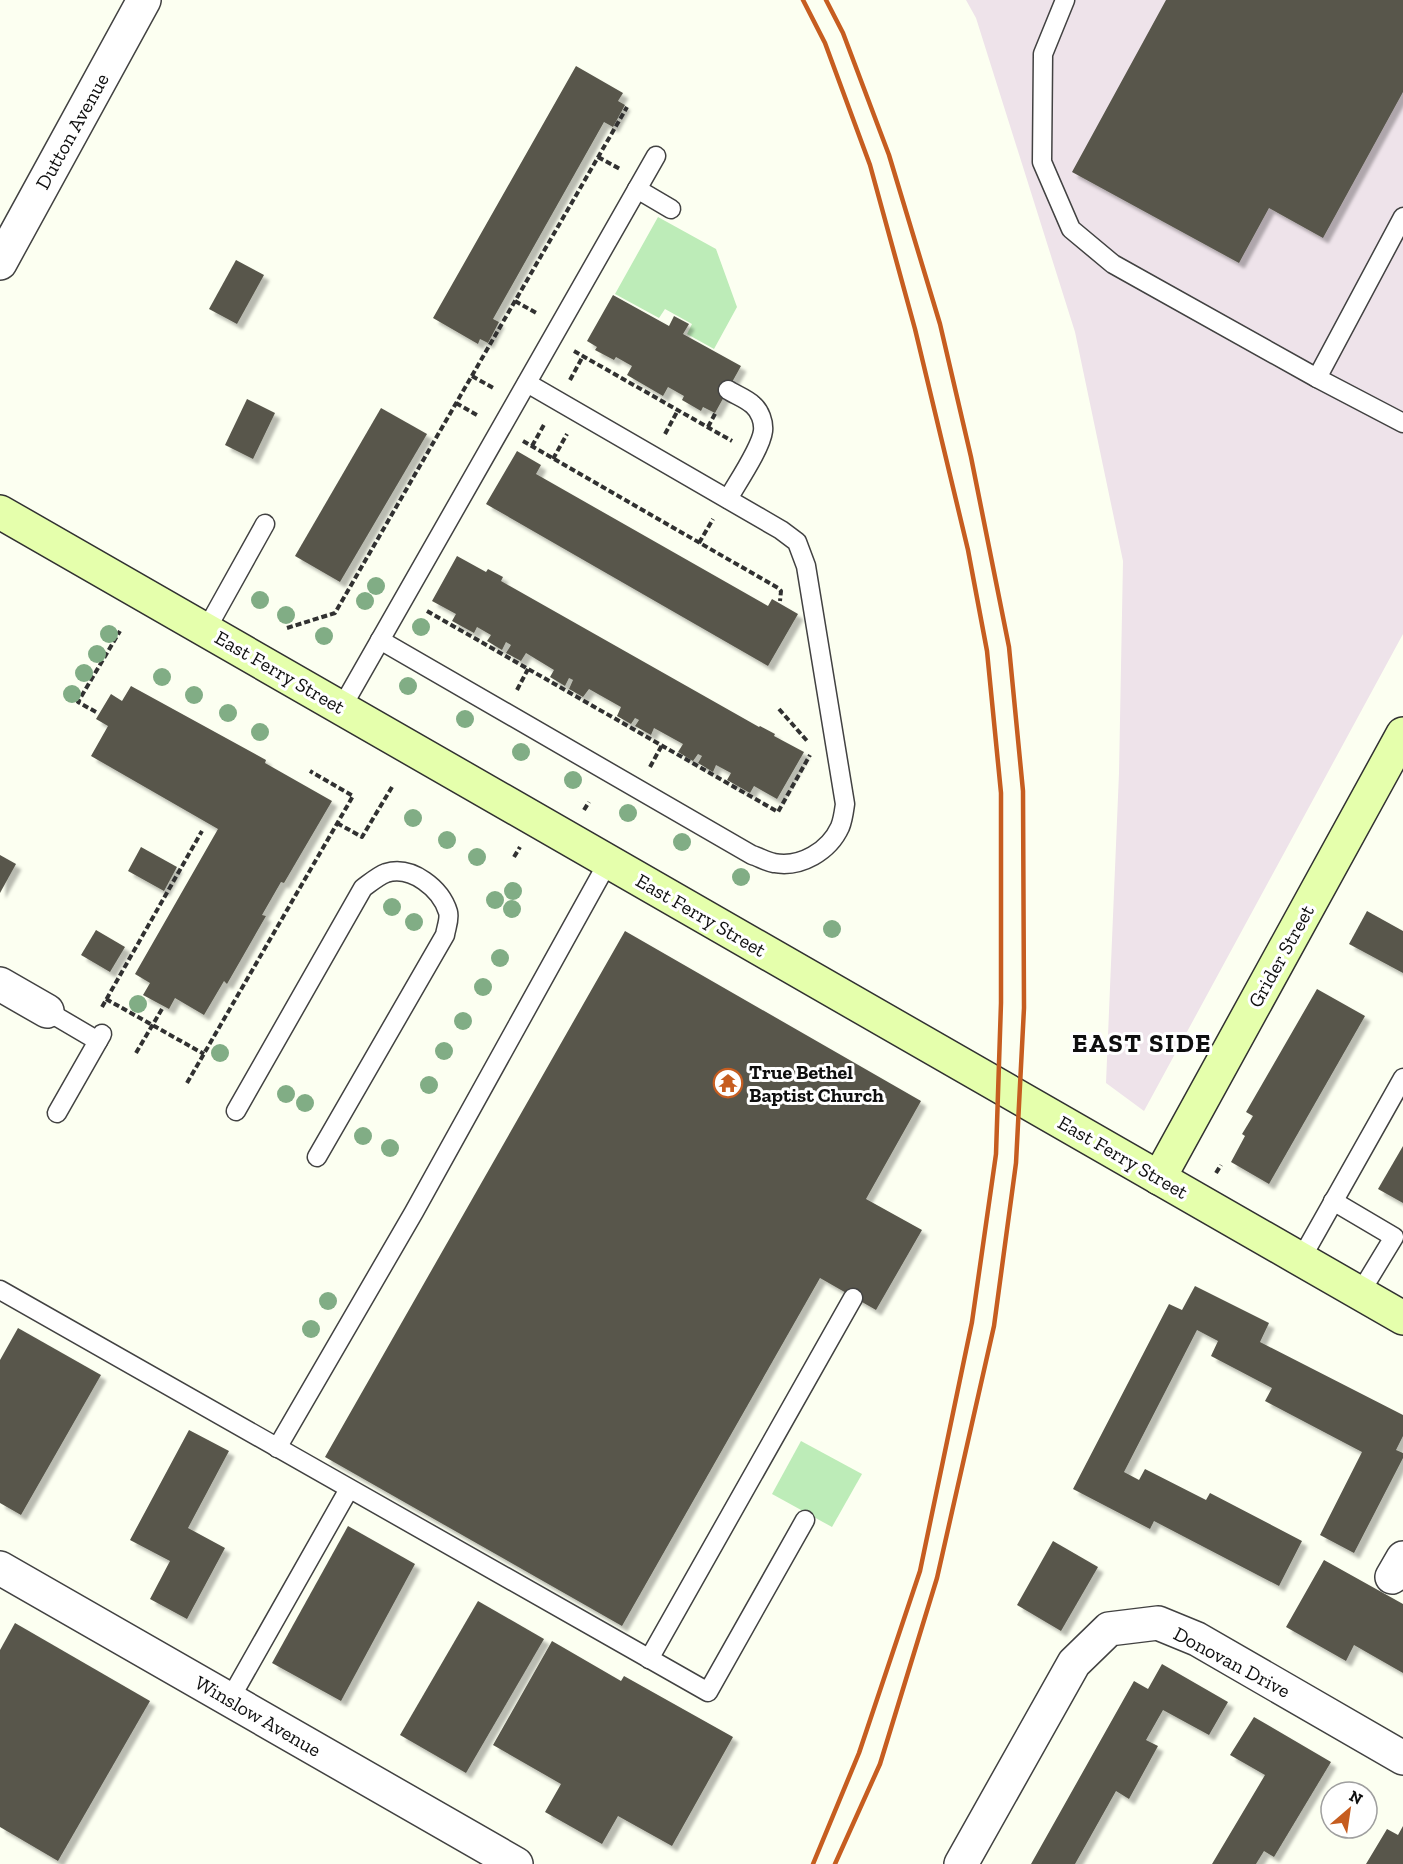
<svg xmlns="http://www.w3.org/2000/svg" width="1403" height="1864" viewBox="0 0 1403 1864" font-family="'Zilla Slab',serif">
<defs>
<filter id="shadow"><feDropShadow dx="5.5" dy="5.5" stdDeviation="1.5" flood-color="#0004"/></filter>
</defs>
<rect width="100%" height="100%" fill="#fcfff1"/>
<polygon fill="#eee3ea" points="966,0 1403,0 1403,634 1144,1111 1106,1083 1119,773 1123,561 1075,332 976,18"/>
<g fill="#bdecb8">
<polygon points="658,217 716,249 737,307 714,349 687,334 692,324 665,309 659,318 615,294"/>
<polygon points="801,1441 862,1474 832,1527 772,1494"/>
</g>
<g fill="#58564b" filter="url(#shadow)">
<polygon points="1166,0 1403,0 1403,92 1323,238 1269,208 1239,263 1072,172"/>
<polygon points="576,66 623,93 618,101 625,105 613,127 604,122 493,319 499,322 488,343 480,339 478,344 433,318"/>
<polygon points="236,260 264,275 237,324 209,309"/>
<polygon points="613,295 669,326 674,316 689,324 683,334 741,366 715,413 703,407 701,411 682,400 684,396 668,387 663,396 627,375 632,366 616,357 614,360 595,350 597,347 587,341"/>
<polygon points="247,399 275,413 253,459 225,445"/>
<polygon points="381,408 427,434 340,582 295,556"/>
<polygon points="517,451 541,465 536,474 768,606 772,599 798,614 768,666 486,504"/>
<polygon points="457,556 486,572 488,569 503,577 501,581 759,727 760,726 775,734 774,736 804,752 777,799 754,786 750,793 727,780 731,773 716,765 713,772 698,763 702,756 698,754 693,761 678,752 683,744 654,728 651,735 635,726 639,720 635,718 631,724 617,716 621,707 589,689 583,697 569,689 573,680 569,678 565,686 550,677 554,670 526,653 521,661 506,653 511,645 506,642 502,650 487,641 491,635 477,627 474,633 452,621 456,614 432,601"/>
<polygon points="131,686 266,760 265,763 332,801 284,883 281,882 262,915 266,916 227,984 224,981 204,1015 175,998 169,1009 143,995 150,983 135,974 218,829 91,756 108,726 96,719 111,694 122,701"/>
<polygon points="141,847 177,867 164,891 128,871"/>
<polygon points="0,855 16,864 0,893"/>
<polygon points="1367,911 1403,931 1403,973 1349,944"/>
<polygon points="96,930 125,947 110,972 81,955"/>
<polygon points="625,931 921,1101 866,1199 922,1230 876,1310 820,1278 622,1626 325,1457"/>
<polygon points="1317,989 1365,1016 1269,1184 1231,1162 1245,1136 1242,1134 1253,1116 1246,1112"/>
<polygon points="1403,1146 1403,1203 1378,1189"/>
<polygon points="1195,1286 1269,1323 1260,1342 1403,1415 1403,1436 1396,1450 1403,1453 1403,1458 1354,1553 1320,1535 1362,1452 1265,1401 1272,1388 1211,1356 1218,1341 1197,1330 1124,1472 1139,1480 1145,1469 1206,1500 1210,1493 1302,1541 1279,1586 1154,1521 1150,1529 1073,1489 1169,1304 1182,1310"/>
<polygon points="18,1328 101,1375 21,1515 0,1503 0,1360"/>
<polygon points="189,1430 229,1451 188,1528 225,1548 187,1619 150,1599 170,1561 130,1540"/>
<polygon points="348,1526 415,1564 341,1701 272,1663"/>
<polygon points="1053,1541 1098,1567 1061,1631 1017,1605"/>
<polygon points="1324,1560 1403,1604 1403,1673 1354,1645 1346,1661 1286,1627"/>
<polygon points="478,1601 544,1639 466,1773 400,1735"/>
<polygon points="15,1623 150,1701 58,1861 0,1827 0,1650"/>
<polygon points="552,1641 621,1681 624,1676 733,1737 672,1846 618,1816 602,1844 545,1812 561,1784 493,1745"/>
<polygon points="1162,1664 1228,1702 1209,1735 1163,1710 1146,1740 1158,1746 1129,1799 1116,1791 1075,1864 1031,1864 1134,1681 1148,1689"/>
<polygon points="1254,1717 1331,1762 1274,1857 1264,1851 1256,1864 1212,1864 1265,1775 1230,1755"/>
<polygon points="1403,1826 1403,1864 1366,1864 1387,1829 1398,1835"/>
</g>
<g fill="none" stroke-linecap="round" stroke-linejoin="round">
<g stroke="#424242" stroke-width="21">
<g id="lane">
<polyline points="1065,0 1043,54 1042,162 1071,229 1113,264 1317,378 1403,423"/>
<polyline points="637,189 671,209"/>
<polyline points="1317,378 1403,217"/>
<path d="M728 499C737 483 761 448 763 431 764 422 760 411 753 405 747 399 736 395 728 390"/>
<polyline points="206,630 265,524"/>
<path d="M380 640 752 855C759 857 767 862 774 863 801 868 829 851 840 827 843 820 844 811 845 804L806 566 797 542 781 530 527 383"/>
<polyline points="342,707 656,156"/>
<polyline points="47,1011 98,1041"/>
<path d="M236 1111 363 888C370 883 378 876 386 873 412 865 441 889 448 912 450 919 446 928 445 935L317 1157"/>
<polyline points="57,1113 102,1034"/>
<polyline points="1333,1201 1394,1237 1360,1293"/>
<polyline points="1301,1259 1403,1078"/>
<polyline points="0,1290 708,1692 805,1520"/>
<polyline points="277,1448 414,1212 608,862"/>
<polyline points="649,1659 853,1298"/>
<polyline points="230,1699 349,1489"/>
</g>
</g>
<g stroke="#424242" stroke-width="36">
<g id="street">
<polyline points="0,263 144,0"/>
<polyline points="0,984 47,1011"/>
<polyline points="0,1568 516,1864"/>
<polyline points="1392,1577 1403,1558"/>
<polyline points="961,1864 1074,1663 1109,1629 1158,1623 1197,1639 1403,1758"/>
</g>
</g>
<g stroke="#313131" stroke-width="36">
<g id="secondary">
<polyline points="0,512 1403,1318"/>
<polyline points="1159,1178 1403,734"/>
</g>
</g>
<g stroke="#313131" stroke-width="4" stroke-dasharray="6 3" stroke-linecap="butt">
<polyline points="598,157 620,169"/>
<polyline points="515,301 538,314"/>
<polyline points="574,351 732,441"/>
<polyline points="472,376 495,389"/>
<polyline points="570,380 583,356"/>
<polyline points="456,403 477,415"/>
<polyline points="708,427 716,412"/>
<polyline points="665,434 678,410"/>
<polyline points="523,441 778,588 781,591 780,601"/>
<polyline points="532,446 545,423"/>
<polyline points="553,459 567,434"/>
<polyline points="699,543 713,519"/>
<polyline points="427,611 778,812 810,755"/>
<polyline points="287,628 335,613 627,107"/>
<polyline points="517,690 528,669"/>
<polyline points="779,709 808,742"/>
<polyline points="96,712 78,702 120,631"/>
<polyline points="650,767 662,745"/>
<polyline points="584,810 589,802"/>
<polyline points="337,823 362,837 392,787"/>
<polyline points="514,857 520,847"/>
<polyline points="106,999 204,1054"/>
<polyline points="102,1007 202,831"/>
<polyline points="136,1053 162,1009"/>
<polyline points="187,1083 353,796 310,771"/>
<polyline points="1216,1173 1221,1165"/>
</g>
<use href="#lane" stroke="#fff" stroke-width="18"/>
<use href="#street" stroke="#fff" stroke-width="33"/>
<use href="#secondary" stroke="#e5ffac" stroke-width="33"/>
<g stroke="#c65d20" stroke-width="4.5">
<polyline points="803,0 825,43 870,165 915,329 968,550 987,651 1001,793 1001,1003 996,1154 972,1322 920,1571 859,1753 813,1864"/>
<polyline points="826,0 843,33 889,155 940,324 971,457 1009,647 1023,791 1024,1008 1016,1163 994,1326 937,1578 880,1764 835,1864"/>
</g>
</g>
<g fill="#81ad85">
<circle cx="376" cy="586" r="9"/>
<circle cx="260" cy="600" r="9"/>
<circle cx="365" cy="601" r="9"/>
<circle cx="286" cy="615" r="9"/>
<circle cx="421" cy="627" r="9"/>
<circle cx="109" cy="634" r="9"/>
<circle cx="324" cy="636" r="9"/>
<circle cx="97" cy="654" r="9"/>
<circle cx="84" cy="673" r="9"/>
<circle cx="162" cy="677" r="9"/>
<circle cx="408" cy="686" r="9"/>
<circle cx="72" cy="694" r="9"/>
<circle cx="194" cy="695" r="9"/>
<circle cx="228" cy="713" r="9"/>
<circle cx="465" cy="719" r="9"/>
<circle cx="260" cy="732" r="9"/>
<circle cx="521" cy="752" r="9"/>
<circle cx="573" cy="780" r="9"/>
<circle cx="628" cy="813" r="9"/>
<circle cx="413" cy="818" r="9"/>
<circle cx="447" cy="840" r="9"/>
<circle cx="682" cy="842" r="9"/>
<circle cx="477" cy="857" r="9"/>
<circle cx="741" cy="877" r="9"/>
<circle cx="513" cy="891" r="9"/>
<circle cx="495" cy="900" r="9"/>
<circle cx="392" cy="907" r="9"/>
<circle cx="512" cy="909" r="9"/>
<circle cx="414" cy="922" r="9"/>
<circle cx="832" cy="929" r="9"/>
<circle cx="500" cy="958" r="9"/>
<circle cx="483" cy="987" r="9"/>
<circle cx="138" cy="1004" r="9"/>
<circle cx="463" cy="1021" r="9"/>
<circle cx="444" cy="1051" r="9"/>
<circle cx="220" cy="1053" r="9"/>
<circle cx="429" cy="1085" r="9"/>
<circle cx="286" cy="1094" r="9"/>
<circle cx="305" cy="1103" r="9"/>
<circle cx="363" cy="1136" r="9"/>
<circle cx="390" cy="1148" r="9"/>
<circle cx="328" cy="1301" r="9"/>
<circle cx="311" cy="1329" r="9"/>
</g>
<defs>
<g id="temple-ring" transform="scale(1.5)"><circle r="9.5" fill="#fff" stroke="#c65d20" stroke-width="1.5"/><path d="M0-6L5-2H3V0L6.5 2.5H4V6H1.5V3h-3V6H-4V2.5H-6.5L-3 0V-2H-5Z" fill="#c65d20"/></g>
</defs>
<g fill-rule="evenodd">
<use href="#temple-ring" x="728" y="1083"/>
</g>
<g text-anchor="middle" stroke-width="6" stroke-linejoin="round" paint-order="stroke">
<g font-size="20" fill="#0f0f0f" stroke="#fff">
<text transform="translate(72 131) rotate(-61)" y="7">Dutton Avenue</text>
<text transform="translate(280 672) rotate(30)" y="7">East Ferry Street</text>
<text transform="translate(701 915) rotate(30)" y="7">East Ferry Street</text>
<text transform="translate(1281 956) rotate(-61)" y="7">Grider Street</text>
<text transform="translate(1123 1157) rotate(30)" y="7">East Ferry Street</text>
<text transform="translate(1232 1662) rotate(28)" y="7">Donovan Drive</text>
<text transform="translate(258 1716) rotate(30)" y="7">Winslow Avenue</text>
</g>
<g font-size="20" font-weight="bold" fill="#0f0f0f" stroke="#fff" text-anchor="start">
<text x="749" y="1079">True Bethel<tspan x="749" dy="23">Baptist Church</tspan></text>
</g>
<g font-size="26" font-weight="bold" letter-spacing="1.5" fill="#0f0f0f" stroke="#fff">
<text x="1142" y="1052">EAST SIDE</text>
</g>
</g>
<g transform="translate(1349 1810) rotate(29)"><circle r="28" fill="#ffffff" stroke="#9f9f9f" stroke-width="1.5"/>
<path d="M0-4.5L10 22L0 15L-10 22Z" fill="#c65d20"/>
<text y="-9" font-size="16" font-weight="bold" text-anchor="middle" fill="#0f0f0f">N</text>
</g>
</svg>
